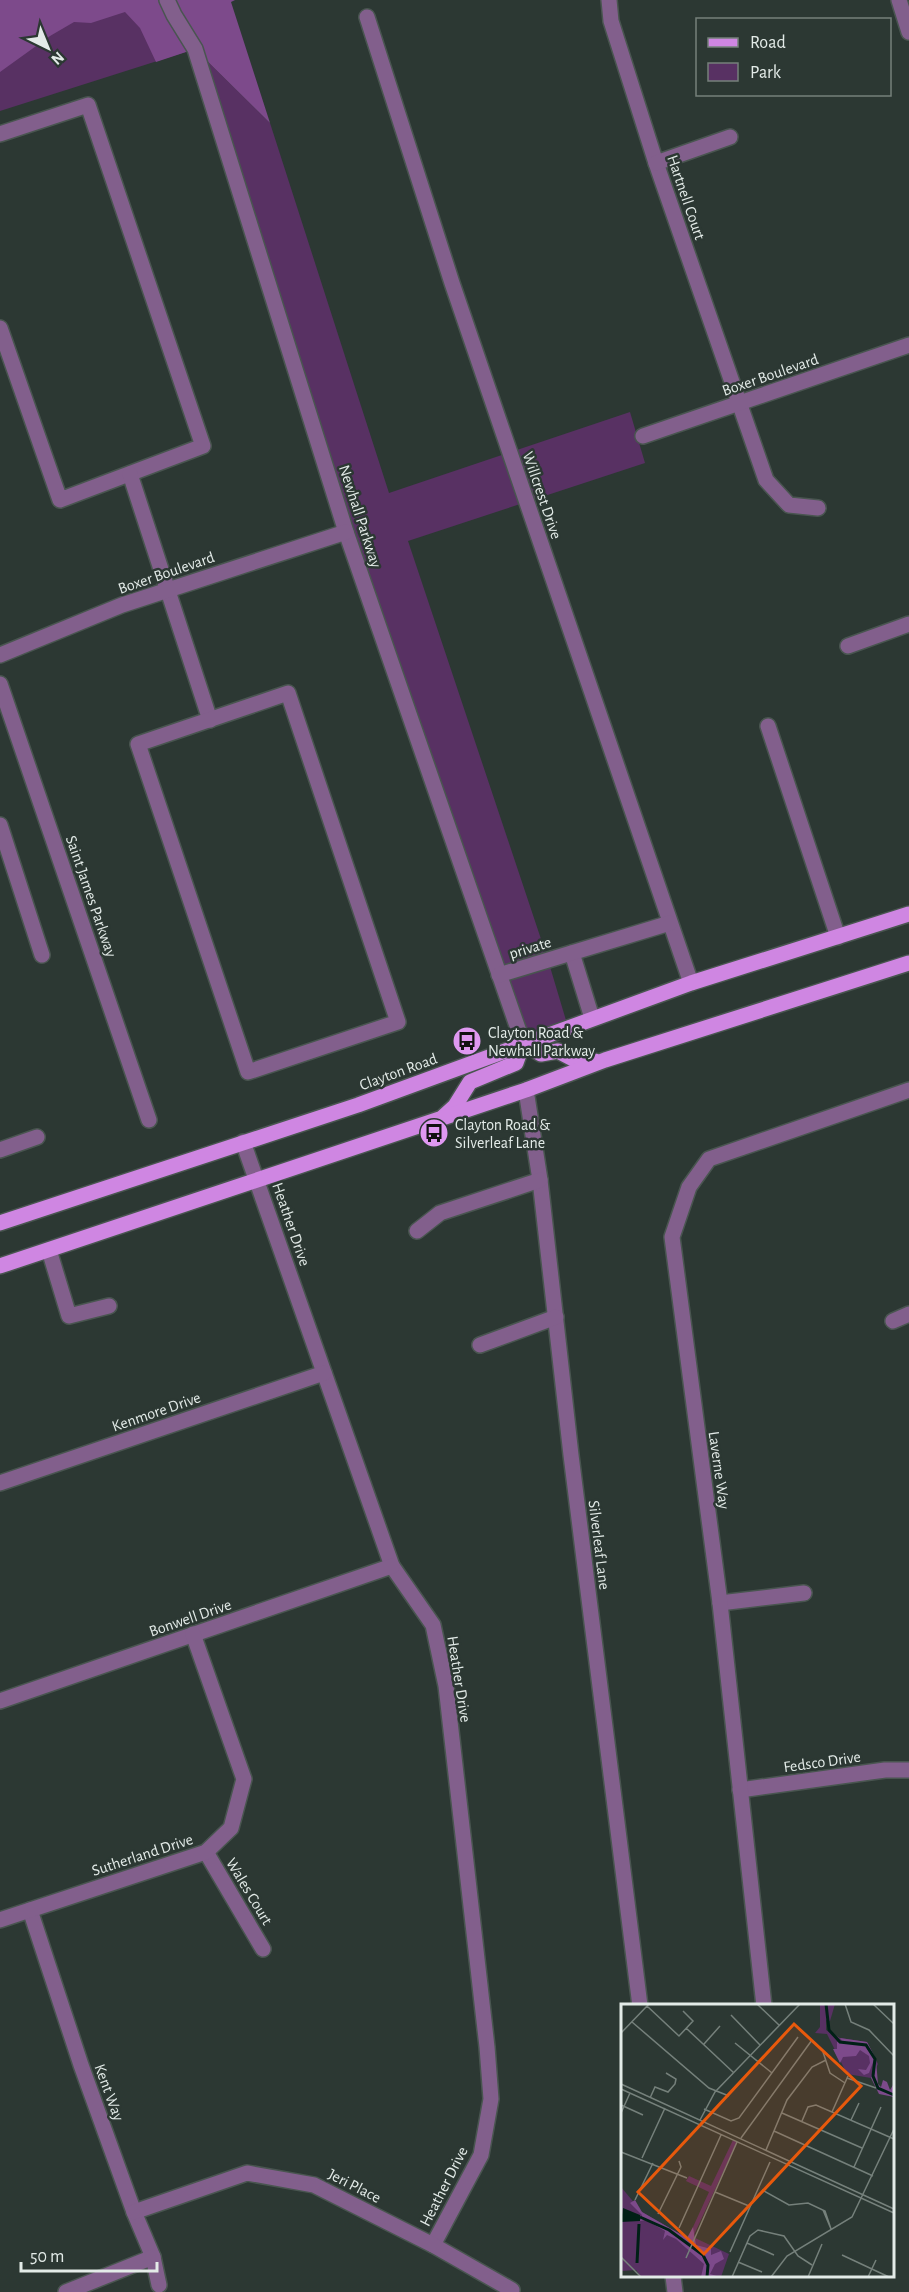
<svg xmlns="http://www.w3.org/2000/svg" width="909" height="2292" viewBox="0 0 909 2292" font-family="'Alegreya Sans',sans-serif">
<rect width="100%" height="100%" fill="#2c3833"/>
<polygon fill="#583163" points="0,0 235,0 174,15 195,49 270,123 389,493 630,412 645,463 408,541 548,960 568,1027 523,1043 346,532 195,49 0,111"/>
<polygon fill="#7d4a8b" points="0,0 235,0 231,2 270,123 195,49 156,62 140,28 125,12 91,23 74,22 50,36 0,72"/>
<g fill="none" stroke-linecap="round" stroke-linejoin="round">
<g stroke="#495550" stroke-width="18">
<g id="minor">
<polyline points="167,0 174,15 195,49 346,532 523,1043"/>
<polyline points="609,0 611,21 656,163 766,480 789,505 818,508"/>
<polyline points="899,0 909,32"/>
<polyline points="367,17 452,283 691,983"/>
<polyline points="0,134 88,105 203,446 60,500 0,328"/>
<polyline points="656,163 730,137"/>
<polyline points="643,436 909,345"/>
<polyline points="130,474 210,720"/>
<polyline points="848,646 909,624"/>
<polyline points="0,655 122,605 346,532"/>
<polyline points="0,684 149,1120"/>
<polygon points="288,693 398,1022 248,1072 138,744"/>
<polyline points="768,726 838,937"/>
<polyline points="0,825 42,955"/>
<polyline points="572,953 592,1018"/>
<polyline points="499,975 670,923"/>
<polyline points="526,1090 540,1180 571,1455 640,2006"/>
<polyline points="243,1142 392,1566 433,1625 446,1686 487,2047 491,2099 481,2155 433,2245"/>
<polyline points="0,1150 37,1137"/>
<polyline points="417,1231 440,1213 540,1180"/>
<polyline points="49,1250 69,1316 109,1306"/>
<polyline points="893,1321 909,1314"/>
<polyline points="480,1345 556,1317"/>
<polyline points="0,1483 324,1373"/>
<polyline points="720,1603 804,1593"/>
<polyline points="0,1701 392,1566"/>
<polyline points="740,1790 885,1770 909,1770"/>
<polyline points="206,1852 263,1949"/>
<polyline points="30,1910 81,2065 134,2212 153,2257 159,2285"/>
<polyline points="0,1920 206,1852 231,1828 244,1779 193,1634"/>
<polyline points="764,2006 720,1603 672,1237 689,1187 709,1159 909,1090"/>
<polyline points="134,2212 247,2173 314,2185 433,2245 512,2290"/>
<polyline points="673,2276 675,2292"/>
<polyline points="66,2292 153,2257"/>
</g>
</g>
<g stroke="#495550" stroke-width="18">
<g id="major">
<polyline points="523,1043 541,1054 558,1051 577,1061 595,1061"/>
<polyline points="444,1116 455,1106 470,1082 516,1063 523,1043"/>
<polyline points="0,1223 358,1105 691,983 909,914"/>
<polyline points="0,1266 526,1090 605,1060 909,963"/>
</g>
</g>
<use href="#minor" stroke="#825f8c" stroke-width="15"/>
<use href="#major" stroke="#cf86e2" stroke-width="15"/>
</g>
<defs>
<g id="bus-disc" transform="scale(1.5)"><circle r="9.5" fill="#df98f1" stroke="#2c3833"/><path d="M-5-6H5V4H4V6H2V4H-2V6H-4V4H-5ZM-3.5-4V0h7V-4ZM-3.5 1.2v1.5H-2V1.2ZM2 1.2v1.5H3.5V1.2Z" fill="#111"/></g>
</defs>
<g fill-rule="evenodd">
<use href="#bus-disc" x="467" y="1041"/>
<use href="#bus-disc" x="434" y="1133"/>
</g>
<g text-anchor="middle" stroke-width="5" stroke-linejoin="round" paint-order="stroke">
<g font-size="16" fill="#e3ebe8" stroke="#2c3833">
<text transform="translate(687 197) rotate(71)" y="6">Hartnell Court</text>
<text transform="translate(770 374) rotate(-19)" y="6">Boxer Boulevard</text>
<text transform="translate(543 495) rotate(71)" y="6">Willcrest Drive</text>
<text transform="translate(361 516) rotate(72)" y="6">Newhall Parkway</text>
<text transform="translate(166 572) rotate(-19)" y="6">Boxer Boulevard</text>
<text transform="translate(92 896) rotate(71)" y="6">Saint James Parkway</text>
<text transform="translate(530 947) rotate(-17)" y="6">private</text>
<text transform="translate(398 1071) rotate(-20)" y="6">Clayton Road</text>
<text transform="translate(292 1224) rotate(71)" y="6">Heather Drive</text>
<text transform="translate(156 1411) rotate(-19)" y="6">Kenmore Drive</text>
<text transform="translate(720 1470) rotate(82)" y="6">Laverne Way</text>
<text transform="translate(600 1545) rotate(83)" y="6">Silverleaf Lane</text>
<text transform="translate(190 1617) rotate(-19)" y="6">Bonwell Drive</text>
<text transform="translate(460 1679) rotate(81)" y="6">Heather Drive</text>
<text transform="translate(822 1761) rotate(-8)" y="6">Fedsco Drive</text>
<text transform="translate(142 1854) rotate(-18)" y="6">Sutherland Drive</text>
<text transform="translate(250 1891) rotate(59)" y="6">Wales Court</text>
<text transform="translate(110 2092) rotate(70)" y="6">Kent Way</text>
<text transform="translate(355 2185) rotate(27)" y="6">Jeri Place</text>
<text transform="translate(443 2186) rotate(-63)" y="6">Heather Drive</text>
</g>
<g font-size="16" fill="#e3ebe8" stroke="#2c3833" text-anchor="start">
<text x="488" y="1038">Clayton Road &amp;<tspan x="488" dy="18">Newhall Parkway</tspan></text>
<text x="455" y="1130">Clayton Road &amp;<tspan x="455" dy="18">Silverleaf Lane</tspan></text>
</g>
</g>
<g transform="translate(621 2004)">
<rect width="273" height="273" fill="#2c3833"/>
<path d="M199 0H214L209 17 205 16V26L219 34 246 38 257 60 250 74 226 70 206 30 194 29 199 23ZM112 136 116 138 72 233 108 250 100 273H20L15 266 0 267V183L21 208 71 237 72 223 88 188 65 177 68 172 90 182Z" fill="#583163"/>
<path d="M219 34 246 38 254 53 248 69 243 71 237 65 245 66 249 59 248 52 239 46 235 52 222 53 219 59 212 45H216V38H222ZM255 56 257 80 260 83 262 76 266 78 269 86 272 81 273 93 258 90 250 74ZM14 196 21 208 66 234 72 223 75 241 90 245V251L100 247 103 255 94 260 89 270 99 273H80L83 260 55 235 46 231 42 236 44 227 25 216 19 217 21 211 9 199Z" fill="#7d4a8b"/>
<path d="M2 204 19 211V217L0 218Z" fill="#002016"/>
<path fill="none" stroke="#002016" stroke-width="3" d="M205 0 208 26 219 38 245 41 254 55 252 72 257 84 273 91M19 213 48 226 82 251 87 261 86 273M16 259 18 220"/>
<path fill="none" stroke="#75807b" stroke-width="1.5" d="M136 0 158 21M224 0 230 18 248 26 273 52M252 0 273 20M26 2 58 32 72 17 62 7M110 11 139 41M11 18 88 84 108 92M65 24 113 69M0 29 28 0M114 39 151 69M83 40 99 22M202 48 209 69 224 79M226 74 255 84M0 80 273 205M0 85 273 209M29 94 34 83 47 88 54 80 55 75 45 69M0 101 22 111M83 105 110 117 118 114 177 33M211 108 227 72M0 109 9 89M161 109 241 144M79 116 94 88 179 0M230 116 238 99M181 117 187 103 195 101 273 135M153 127 252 172M120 134 191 36M145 146 166 96 191 63 205 56M0 148 66 174M21 154 44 104M233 163 260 103M141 186 168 201 187 199 204 207 210 225 202 206M94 188 128 202M14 196 32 159M37 210 60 163 58 157M58 224 100 131M126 239 153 251M109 248 149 158M221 251 268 273M0 253 20 273M65 254 116 138M117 258 141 268M111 273 129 232 137 226 163 232 177 252 191 261M150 273 166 252 231 213 273 125M187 273 201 240M247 273 255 256"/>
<path fill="#e8590c" fill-opacity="0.15" stroke="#e8590c" stroke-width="3" d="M173 20 240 82 83 250 17 188Z"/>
<rect width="273" height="273" fill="none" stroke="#e3ebe8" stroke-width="3"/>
</g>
<rect x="696" y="18" width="195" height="78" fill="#2c3833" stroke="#75807b" stroke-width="1.5"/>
<rect x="708" y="38" width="30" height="9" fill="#cf86e2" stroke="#75807b" stroke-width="1.5"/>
<text x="750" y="48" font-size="18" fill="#e3ebe8">Road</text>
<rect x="708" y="63" width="30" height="18" fill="#583163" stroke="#75807b" stroke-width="1.5"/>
<text x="750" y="78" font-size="18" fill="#e3ebe8">Park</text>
<g transform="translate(48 48) rotate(137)" stroke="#2c3833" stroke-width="4.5" paint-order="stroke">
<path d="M0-4.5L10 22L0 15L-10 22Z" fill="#e3ebe8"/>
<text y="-9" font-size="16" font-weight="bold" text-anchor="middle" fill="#e3ebe8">N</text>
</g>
<path d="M21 2262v9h136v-9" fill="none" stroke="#e3ebe8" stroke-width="3"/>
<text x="30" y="2262" font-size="18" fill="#e3ebe8" stroke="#2c3833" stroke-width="4.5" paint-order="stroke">50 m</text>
</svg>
